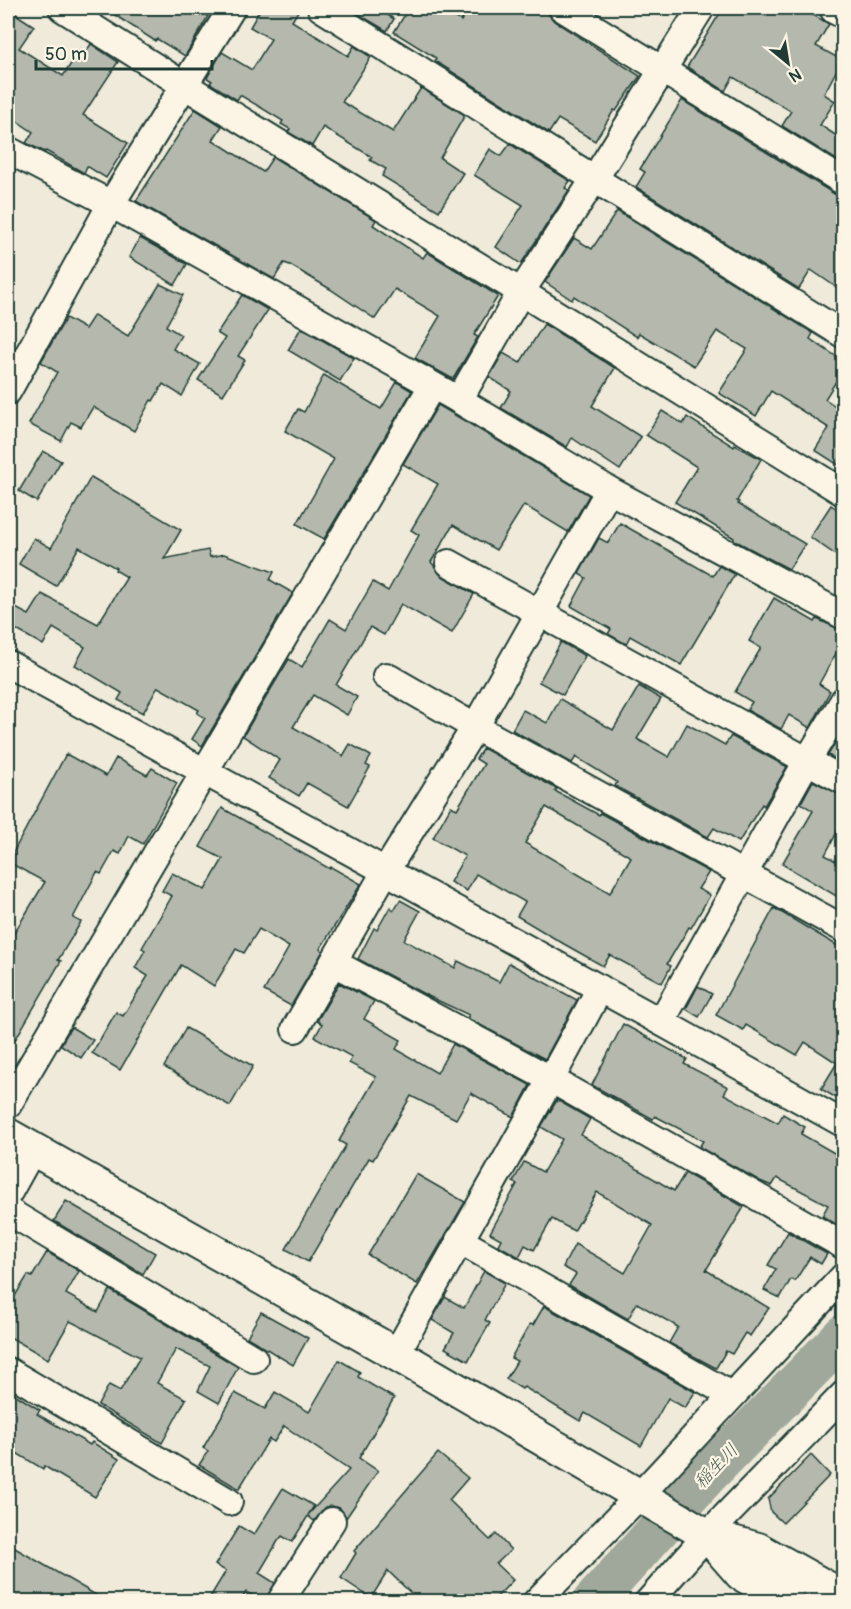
<svg xmlns="http://www.w3.org/2000/svg" width="851" height="1609" viewBox="0 0 851 1609" font-family="Pangolin,'Klee One',sans-serif">
<rect width="100%" height="100%" fill="#efeada"/>
<filter id="ink" filterUnits="userSpaceOnUse"><feTurbulence type="fractalNoise" baseFrequency=".0167" numOctaves="2"/><feDisplacementMap in="SourceGraphic" scale="12" xChannelSelector="R" yChannelSelector="G"/><feConvolveMatrix kernelMatrix="1 2 1 2 8 2 1 2 1" color-interpolation-filters="sRGB"/></filter>
<g filter="url(#ink)">
<g fill="none" stroke-linecap="round" stroke-linejoin="round">
<polyline stroke="#9fa89a" stroke-width="42" points="593,1602 707,1475 844,1335"/>
</g>
<g fill="#b5b9ad" stroke="#1f3d34" stroke-width="1.5" fill-rule="evenodd">
<polygon points="104,8 193,8 208,16 185,56 157,39 155,41"/>
<polygon points="261,8 300,8 292,21 348,56 354,46 371,57 342,102 393,132 421,88 465,115 440,158 463,173 439,211 382,176 386,169 370,160 372,157 323,127 312,146 288,132 290,129 281,124 283,121 240,95 237,100 210,83 212,81 207,78 222,52 252,70 271,39 250,27"/>
<polygon points="348,8 377,8 394,19 387,31"/>
<polygon points="409,8 438,8 461,21 469,8 547,8 549,15 554,21 640,76 616,111 614,110 595,141 558,119 549,133 435,61 436,58 394,32"/>
<polygon points="723,8 801,8 829,24 816,46 842,60 824,94 835,101 820,125 843,140 843,164 782,126 791,111 733,77 725,91 687,67"/>
<polygon points="8,9 34,26 19,48 63,76 80,50 85,53 91,44 118,62 83,115 128,143 106,178 87,166 84,173 46,151 45,152 26,143 33,132 8,115"/>
<polygon points="682,100 836,195 843,197 843,275 836,287 811,270 799,289 636,187 645,172 640,169"/>
<polygon points="195,109 222,126 213,140 263,172 273,157 376,220 373,225 423,258 427,252 498,296 474,335 478,337 453,379 415,358 440,316 395,289 375,319 330,289 290,265 284,263 274,279 136,201"/>
<polygon points="510,144 570,181 565,188 569,190 521,264 496,247 523,205 474,175 490,149 501,156"/>
<polygon points="617,211 813,333 810,339 843,361 843,370 825,399 840,409 843,404 843,468 815,450 829,428 771,391 756,416 719,393 747,349 717,331 694,366 639,333 637,337 574,296 572,300 545,282 574,238 592,249"/>
<polygon points="140,238 187,264 175,285 129,257"/>
<polygon points="160,284 183,295 166,326 181,335 173,349 200,364 182,396 163,384 153,401 151,400 134,431 93,407 81,427 71,422 61,441 29,424 57,372 41,362 66,318 85,329 94,315 128,336"/>
<polygon points="242,295 268,310 238,356 245,360 223,395 198,380 225,338 217,333"/>
<polygon points="544,324 615,368 592,406 641,437 620,470 572,438 567,447 501,408 511,391 489,377 503,353 520,363"/>
<polygon points="301,328 354,358 340,381 288,350"/>
<polygon points="324,375 381,409 397,382 412,391 324,539 297,524 334,459 285,431 298,409 304,412"/>
<polygon points="438,405 589,495 568,532 524,505 496,550 453,525 431,562 442,576 474,594 452,633 401,604 384,635 370,627 336,685 357,697 347,715 313,695 293,727 343,756 350,744 371,756 366,765 370,767 348,806 307,783 299,796 269,778 280,760 243,736 289,659 302,667 330,619 346,629 373,582 388,591 419,535 411,530 438,484 403,464"/>
<polygon points="662,411 683,424 687,417 734,447 735,445 761,459 737,501 739,502 738,504 805,544 789,569 734,540 734,538 675,502 697,467 646,435"/>
<polygon points="43,451 61,461 37,502 19,491"/>
<polygon points="91,477 181,530 164,559 208,550 210,557 224,554 274,572 270,580 293,593 202,746 192,739 205,718 197,713 199,710 158,687 143,713 118,700 122,693 75,665 85,647 53,628 43,645 8,625 8,604 29,615 42,594 98,624 127,577 115,570 116,568 79,547 56,586 19,564 34,538 51,548"/>
<polygon points="831,505 843,513 843,560 810,537"/>
<polygon points="620,523 713,576 719,566 735,574 681,665 630,636 626,644 608,634 611,629 571,606 586,578 579,574 599,538 608,543"/>
<polygon points="774,598 815,622 817,619 843,631 843,641 819,684 830,691 810,728 789,715 781,729 747,710 752,702 735,692 761,648 749,641"/>
<polygon points="561,642 585,656 563,695 539,682"/>
<polygon points="639,686 661,699 637,739 669,757 687,724 725,745 731,736 787,767 764,806 762,804 739,842 714,828 708,837 615,786 617,782 576,757 572,763 512,730 523,710 547,723 560,699 613,730"/>
<polygon points="843,730 843,764 828,755"/>
<path d="M483 748 557 789 555 791 599 815 600 813 709 872 698 889 710 895 691 928 689 927 667 964 671 966 662 983 610 955 603 966 564 944 517 916 525 902 476 874 467 891 450 882 465 856 433 838 451 806 457 809 484 764 476 759ZM546 807 631 857 610 893 525 843Z"/>
<polygon points="66,754 106,776 116,758 147,775 152,768 177,783 143,844 129,836 120,854 114,851 101,874 97,872 73,918 81,922 58,960 61,961 8,1052 8,943 45,882 8,862"/>
<polygon points="813,781 843,796 843,821 825,855 843,865 843,900 782,864 813,811 801,803"/>
<polygon points="222,808 330,869 331,867 361,884 320,949 323,951 291,1006 264,991 289,947 259,929 244,953 236,949 214,986 181,965 120,1070 92,1053 116,1012 123,1016 148,976 135,968 145,950 142,948 172,896 162,891 172,873 205,890 223,859 200,847"/>
<polygon points="400,900 420,911 404,940 455,968 458,961 499,982 509,963 577,1000 545,1059 467,1018 469,1015 426,995 358,959 374,928 377,930 390,907 394,910"/>
<polygon points="774,908 843,949 843,1102 821,1089 837,1063 805,1042 797,1055 746,1025 743,1030 716,1015"/>
<polygon points="339,983 374,1001 364,1019 401,1040 396,1049 437,1073 453,1044 530,1085 513,1117 471,1093 456,1119 411,1096 373,1160 369,1158 308,1262 286,1249 346,1145 339,1141 376,1077 349,1063 352,1057 315,1037 322,1024 317,1021"/>
<polygon points="698,986 712,994 699,1017 686,1009"/>
<polygon points="623,1024 687,1059 684,1064 728,1087 724,1094 778,1123 783,1114 805,1127 801,1134 843,1158 843,1228 822,1216 828,1205 777,1178 772,1186 760,1181 699,1147 703,1141 655,1116 653,1119 592,1085"/>
<polygon points="71,1027 93,1040 81,1058 61,1045"/>
<polygon points="186,1028 253,1066 230,1106 164,1067"/>
<polygon points="557,1100 590,1119 581,1135 674,1191 685,1173 744,1207 706,1270 769,1308 750,1336 745,1333 732,1354 726,1351 716,1368 669,1343 678,1327 637,1303 628,1319 569,1285 576,1274 563,1267 575,1244 625,1273 652,1225 597,1192 574,1231 552,1219 534,1250 525,1245 519,1257 498,1245 501,1239 490,1233 517,1184 513,1182 524,1162 543,1172 562,1139 541,1127"/>
<polygon points="416,1174 465,1202 417,1284 368,1255"/>
<polygon points="66,1201 155,1253 143,1274 54,1221"/>
<polygon points="788,1232 827,1254 821,1264 810,1257 795,1281 791,1279 780,1298 764,1290 776,1269 768,1265"/>
<polygon points="47,1252 79,1271 66,1294 98,1312 110,1290 238,1367 219,1403 198,1391 210,1366 176,1349 157,1383 186,1399 162,1443 98,1405 109,1385 120,1391 140,1357 70,1321 48,1359 8,1336 8,1291 15,1296 28,1275 32,1277"/>
<polygon points="484,1271 505,1283 485,1320 490,1323 468,1361 445,1348 454,1333 432,1320 445,1297 464,1308"/>
<polygon points="544,1306 695,1392 685,1408 668,1398 641,1446 585,1413 580,1421 524,1387 522,1389 506,1379 517,1361 511,1358 530,1324 533,1325"/>
<polygon points="261,1312 308,1338 293,1365 247,1337"/>
<polygon points="339,1360 360,1372 358,1377 394,1398 359,1458 378,1471 346,1518 340,1508 332,1506 326,1507 314,1521 308,1516 292,1542 282,1536 278,1541 259,1573 275,1583 265,1602 246,1592 240,1602 207,1602 226,1571 215,1565 239,1526 254,1535 283,1488 314,1506 308,1515 349,1470 284,1426 274,1442 269,1439 239,1489 199,1465 208,1451 203,1448 235,1393 265,1409 275,1392 309,1412"/>
<polygon points="8,1390 40,1410 37,1414 90,1445 92,1442 119,1459 95,1497 44,1466 43,1469 8,1448"/>
<polygon points="438,1453 468,1478 449,1500 490,1540 496,1534 511,1550 496,1564 513,1580 492,1602 420,1602 388,1571 371,1598 341,1578 356,1553 354,1551"/>
<polygon points="811,1455 830,1475 783,1523 771,1512 768,1499"/>
<polygon points="8,1544 108,1602 8,1602"/>
</g>
<g fill="none" stroke-linecap="round" stroke-linejoin="round">
<g stroke="#1f3d34" stroke-width="30">
<g id="minor">
<polyline points="62,8 184,85 521,292 844,493"/>
<polyline points="321,8 844,335"/>
<polyline points="562,8 844,182"/>
<polyline points="8,150 111,204 459,400 609,490 844,616"/>
<polyline points="8,391 111,204 232,8"/>
<polyline points="459,400 521,292 595,178 701,8"/>
<polyline points="449,563 844,781"/>
<polyline points="8,664 661,1022 844,1124"/>
<polyline points="386,676 475,727 844,929"/>
<polyline points="334,963 552,1080 844,1246"/>
<polyline points="661,1022 807,761 844,700"/>
<polyline points="295,1029 385,872 475,727 609,490"/>
<polyline points="8,1105 432,386"/>
<polyline points="8,1194 33,1149"/>
<polyline points="8,1211 254,1359"/>
<polyline points="459,1240 731,1395"/>
<path d="M396 1354C464 1232 535 1112 600 988"/>
<polyline points="8,1371 229,1502"/>
<polyline points="280,1602 332,1521"/>
<polyline points="536,1602 640,1495 844,1276"/>
<polyline points="648,1602 707,1535 844,1394"/>
</g>
</g>
<g stroke="#1f3d34" stroke-width="36">
<g id="tertiary">
<polyline points="836,8 844,12"/>
<polyline points="8,1135 396,1354 695,1528 707,1535 741,1574 790,1602"/>
<polyline points="707,1535 758,1549 844,1597"/>
</g>
</g>
<use href="#minor" stroke="#fcf5e5" stroke-width="26"/>
<use href="#tertiary" stroke="#fcf5e5" stroke-width="32"/>
</g>
</g>
<g text-anchor="middle" stroke-width="4.5" stroke-linejoin="round" paint-order="stroke">
<g font-size="18" font-style="italic" fill="#455d53" stroke="#fcf5e5">
<text transform="translate(716 1466) rotate(-46)" y="6">稲生川</text>
</g>
</g>
<rect width="851" height="1609" fill="none" stroke="#fcf5e5" stroke-width="30"/>
<rect x="15" y="15" width="821" height="1579" fill="none" stroke="#1f3d34" stroke-width="2" filter="url(#ink)"/>
<g transform="translate(788 63) rotate(150)" stroke="#fcf5e5" stroke-width="4.5" paint-order="stroke">
<path d="M0-4.5L10 22L0 15L-10 22Z" fill="#1f3d34"/>
<text y="-9" font-size="16" font-weight="bold" text-anchor="middle" fill="#1f3d34">N</text>
</g>
<path d="M36 60v9h176v-9" fill="none" stroke="#1f3d34" stroke-width="3"/>
<text x="45" y="60" font-size="18" fill="#1f3d34" stroke="#fcf5e5" stroke-width="4.5" paint-order="stroke">50 m</text>
</svg>
